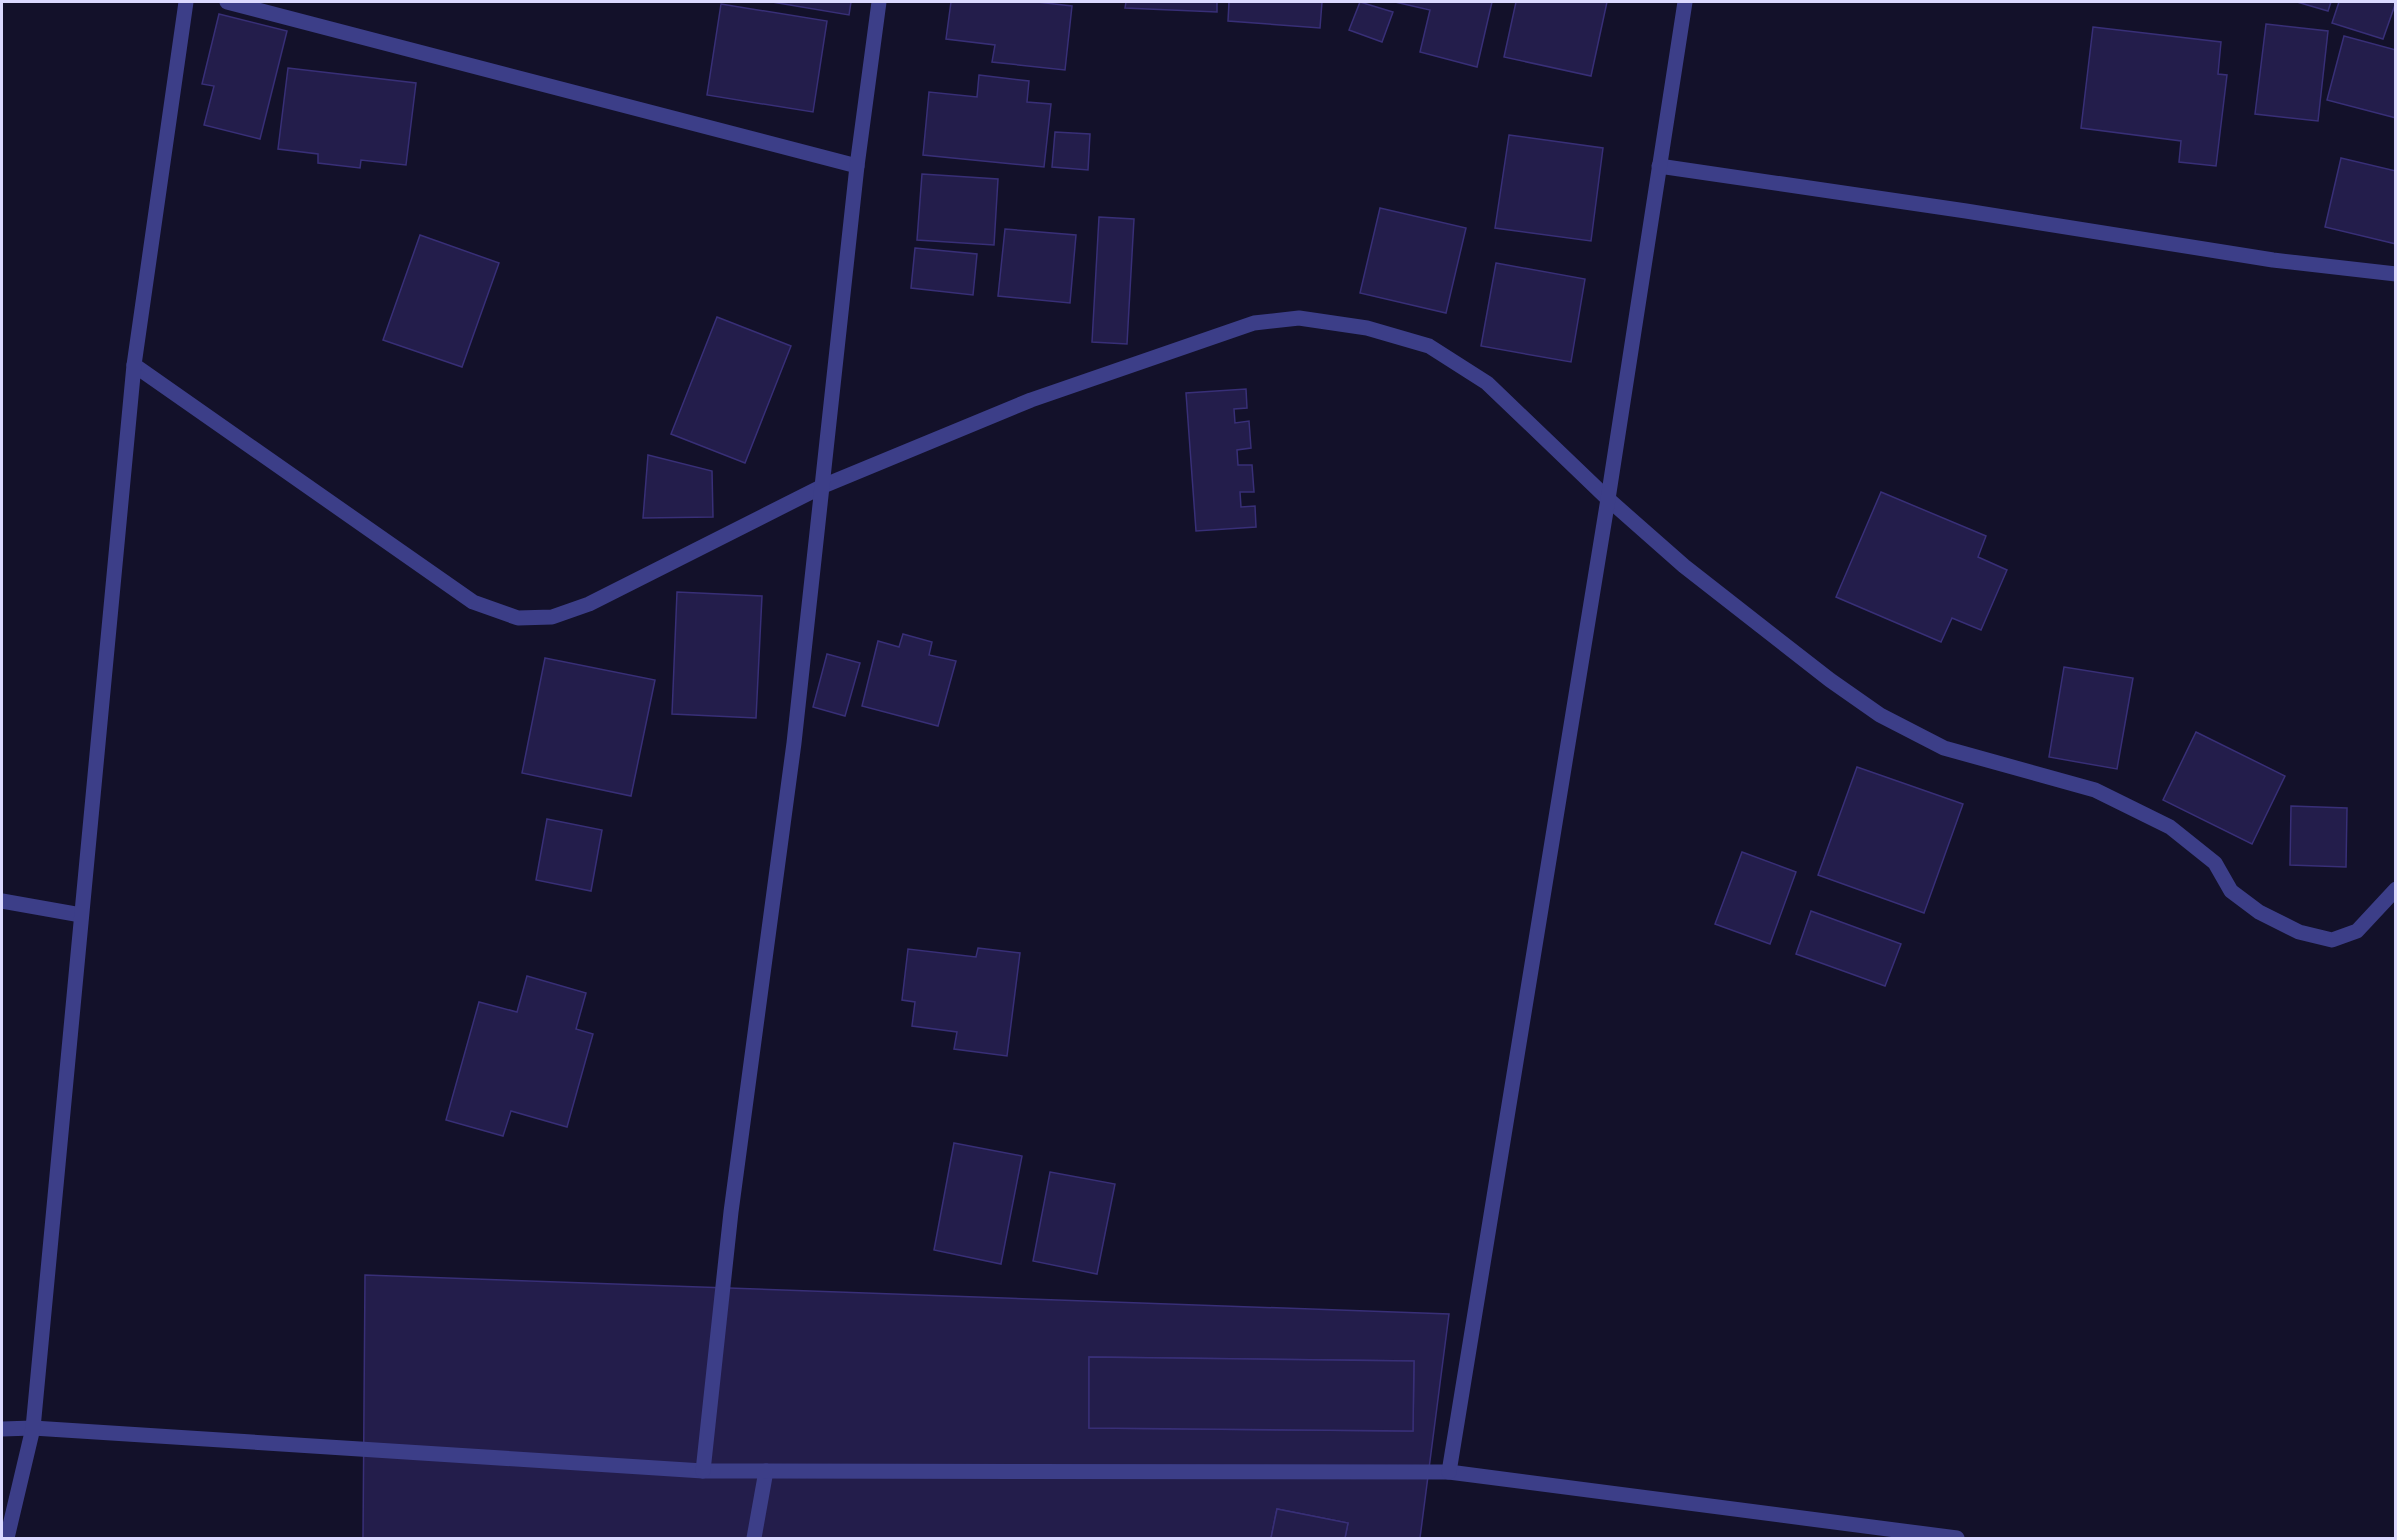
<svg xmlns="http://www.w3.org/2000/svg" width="2397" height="1540" viewBox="0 0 2397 1540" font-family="'Fira Sans Condensed',sans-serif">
<rect width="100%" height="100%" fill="#13112a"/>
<g fill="#231d4b" stroke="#382f77" stroke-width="1.5" fill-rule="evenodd">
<polygon points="772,2 851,2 849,15"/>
<polygon points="951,2 1037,2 1072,6 1065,70 992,62 995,45 946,39"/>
<polygon points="1126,2 1217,2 1217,12 1125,8"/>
<polygon points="1229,2 1322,2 1320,28 1228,21"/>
<polygon points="1360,2 1393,12 1382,42 1349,30"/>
<polygon points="1395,2 1492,2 1477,67 1420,52 1430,10"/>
<polygon points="1516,2 1607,2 1591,76 1504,57"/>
<polygon points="2297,2 2331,2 2328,11"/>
<polygon points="2339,2 2396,2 2383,39 2332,23"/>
<polygon points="721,4 827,21 813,112 707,95"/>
<polygon points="219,14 287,31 260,139 204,125 214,86 202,84"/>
<polygon points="2266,24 2328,31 2318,121 2255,114"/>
<polygon points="2093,27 2221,42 2218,74 2227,75 2216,166 2179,162 2181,141 2081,128"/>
<polygon points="2344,36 2396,50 2396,118 2327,100"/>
<polygon points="288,68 416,83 406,165 361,160 360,168 318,163 318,154 278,149"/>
<polygon points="979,75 1029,81 1027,102 1051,104 1044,167 923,155 929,92 977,97"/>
<polygon points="1055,132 1090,134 1088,170 1052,167"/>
<polygon points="1509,135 1603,148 1591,241 1495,228"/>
<polygon points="2341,158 2396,171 2396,244 2325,227"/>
<polygon points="922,174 998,179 994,245 917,240"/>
<polygon points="1380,208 1466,228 1446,313 1360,293"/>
<polygon points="1099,217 1134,219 1127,344 1092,342"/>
<polygon points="1005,229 1076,235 1070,303 998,296"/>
<polygon points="420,235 499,263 462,367 383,340"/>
<polygon points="915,248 977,254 973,295 911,288"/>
<polygon points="1496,263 1585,279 1571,362 1481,346"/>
<polygon points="717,317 791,346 745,463 671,434"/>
<polygon points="1246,389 1247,408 1234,409 1235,423 1249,421 1251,448 1237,450 1238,465 1252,465 1254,492 1240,492 1241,507 1255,506 1256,527 1196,531 1186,393"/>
<polygon points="648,455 712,471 713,517 643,518"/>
<polygon points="1881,492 1986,536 1978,557 2007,570 1981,630 1952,618 1941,642 1836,597"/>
<polygon points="677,592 762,596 756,718 672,714"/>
<polygon points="903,634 932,642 929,655 956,661 938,726 862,706 878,641 899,647"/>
<polygon points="827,654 860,663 845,716 813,707"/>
<polygon points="545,658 655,680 631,796 522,773"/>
<polygon points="2064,667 2133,678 2117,769 2049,757"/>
<polygon points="2196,732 2285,776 2252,844 2163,800"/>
<polygon points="1857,767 1963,804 1924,913 1818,875"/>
<polygon points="2291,806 2347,808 2346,867 2290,865"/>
<polygon points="547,819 602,830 591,891 536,880"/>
<polygon points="1742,852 1796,872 1770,944 1715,924"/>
<polygon points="1811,911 1901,944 1885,986 1796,954"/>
<polygon points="978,948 1020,953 1007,1056 954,1049 957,1032 912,1026 915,1002 902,1000 908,949 976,957"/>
<polygon points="527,976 586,993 576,1029 593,1034 567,1127 511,1111 503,1136 446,1120 479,1002 517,1012"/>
<polygon points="954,1143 1022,1156 1001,1264 934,1250"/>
<polygon points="1050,1172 1115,1184 1097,1274 1033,1261"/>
<path d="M365 1275 1449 1314 1420 1538H1345L1348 1523 1277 1509 1271 1538H363ZM1089 1357 1414 1361 1413 1431 1089 1428Z"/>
<polygon points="1089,1357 1414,1361 1413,1431 1089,1428"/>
<polygon points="1277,1509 1348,1523 1345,1538 1271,1538"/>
</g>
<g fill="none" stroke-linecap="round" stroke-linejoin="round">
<polyline stroke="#3c3e88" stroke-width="15" points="754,1538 766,1471"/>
<g stroke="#3c3e88" stroke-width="15">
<polyline points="227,2 857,166"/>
<polyline points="1659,166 1966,211 2273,260 2396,274"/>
<polyline points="134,365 473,602 518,618 552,617 589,604 823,486 1031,400 1254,323 1299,318 1367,328 1429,346 1487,383 1608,499 1684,566 1830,680 1880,715 1944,748 2095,790 2170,827 2215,863 2231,891 2259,912 2299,932 2332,940 2357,931 2396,889"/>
<polyline points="2,901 81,915"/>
<polyline points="2,1429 33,1428 703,1471 1449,1472 1957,1538"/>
<polyline points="703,1471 731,1212 794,743 857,166 879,2"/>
<polyline points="1449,1472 1608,499 1685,2"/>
<polyline points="7,1538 33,1428 134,365 186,2"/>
</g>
</g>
<rect width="2397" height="1540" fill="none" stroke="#dbd9ff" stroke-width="6"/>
</svg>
